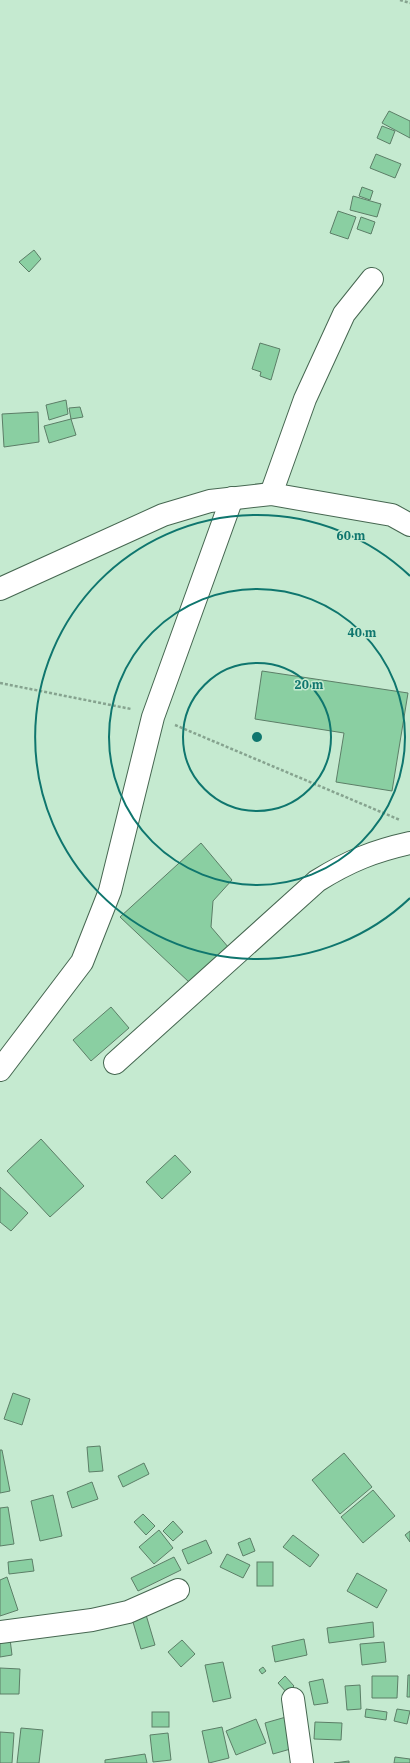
<svg xmlns="http://www.w3.org/2000/svg" width="410" height="1763" viewBox="0 0 410 1763" font-family="'IBM Plex Serif',serif">
<rect width="100%" height="100%" fill="#c5ead0"/>
<g fill="#8acfa2" stroke="#5c7e67">
<polygon points="389,111 410,121 410,138 382,123"/>
<polygon points="382,126 395,131 390,144 377,138"/>
<polygon points="376,154 401,164 395,178 370,168"/>
<polygon points="362,187 373,191 370,200 359,196"/>
<polygon points="353,196 381,204 377,217 350,210"/>
<polygon points="338,211 356,217 348,239 330,233"/>
<polygon points="361,217 375,222 371,234 357,229"/>
<polygon points="34,250 41,259 29,272 19,262"/>
<polygon points="260,343 280,349 271,380 260,376 261,372 252,369"/>
<polygon points="66,400 68,414 49,420 46,405"/>
<polygon points="80,407 83,417 71,419 69,408"/>
<polygon points="38,412 39,442 4,447 2,414"/>
<polygon points="71,419 76,435 49,443 44,426"/>
<polygon points="262,671 408,693 392,791 336,782 344,733 255,719"/>
<polygon points="201,843 232,880 213,901 211,927 229,948 190,983 120,917"/>
<polygon points="111,1007 129,1028 91,1061 73,1040"/>
<polygon points="41,1139 84,1186 50,1217 7,1171"/>
<polygon points="175,1155 191,1172 162,1199 146,1182"/>
<polygon points="0,1187 28,1213 11,1231 0,1222"/>
<polygon points="13,1393 30,1399 22,1425 4,1419"/>
<polygon points="100,1446 103,1471 89,1472 87,1447"/>
<polygon points="0,1450 2,1450 10,1491 0,1493"/>
<polygon points="344,1453 372,1487 340,1514 312,1480"/>
<polygon points="144,1463 149,1474 123,1487 118,1476"/>
<polygon points="92,1482 98,1499 72,1508 67,1492"/>
<polygon points="373,1490 395,1516 363,1543 341,1517"/>
<polygon points="53,1495 62,1536 40,1541 31,1501"/>
<polygon points="8,1507 14,1544 0,1546 0,1508"/>
<polygon points="143,1514 155,1526 146,1535 134,1522"/>
<polygon points="173,1521 183,1532 173,1541 163,1531"/>
<polygon points="159,1530 173,1548 154,1564 139,1547"/>
<polygon points="410,1531 410,1542 405,1535"/>
<polygon points="293,1535 319,1555 310,1567 283,1547"/>
<polygon points="250,1538 255,1551 243,1556 238,1543"/>
<polygon points="206,1540 212,1553 188,1564 182,1550"/>
<polygon points="227,1554 250,1565 243,1578 220,1567"/>
<polygon points="174,1557 181,1570 138,1591 131,1578"/>
<polygon points="32,1559 34,1571 9,1574 8,1562"/>
<rect x="257" y="1562" width="16" height="24"/>
<polygon points="357,1573 387,1590 377,1608 347,1591"/>
<polygon points="7,1577 18,1610 0,1616 0,1580"/>
<polygon points="144,1608 155,1645 141,1649 130,1612"/>
<polygon points="373,1622 374,1637 329,1643 327,1628"/>
<polygon points="10,1639 12,1655 0,1657 0,1641"/>
<polygon points="304,1639 307,1655 275,1662 272,1646"/>
<polygon points="182,1640 195,1654 181,1667 168,1652"/>
<polygon points="384,1642 386,1662 362,1665 360,1644"/>
<polygon points="223,1662 231,1698 213,1702 205,1665"/>
<polygon points="263,1667 266,1671 262,1674 259,1670"/>
<polygon points="0,1668 20,1669 19,1694 0,1694"/>
<polygon points="408,1675 410,1675 410,1697 407,1697"/>
<polygon points="285,1676 294,1686 287,1693 278,1683"/>
<polygon points="372,1676 398,1676 397,1698 372,1698"/>
<polygon points="323,1679 328,1703 314,1705 309,1682"/>
<polygon points="360,1685 361,1709 347,1710 345,1686"/>
<polygon points="366,1709 387,1712 386,1720 365,1717"/>
<polygon points="397,1709 410,1711 407,1724 394,1721"/>
<rect x="152" y="1712" width="17" height="15"/>
<polygon points="286,1717 294,1748 273,1754 265,1723"/>
<polygon points="256,1719 266,1743 236,1755 226,1731"/>
<polygon points="315,1722 342,1723 341,1740 314,1739"/>
<polygon points="222,1727 229,1758 209,1763 202,1731"/>
<polygon points="21,1728 43,1730 39,1763 17,1763"/>
<polygon points="0,1732 14,1733 12,1763 0,1763"/>
<polygon points="168,1733 171,1760 153,1762 150,1735"/>
<polygon points="145,1754 147,1763 105,1763 105,1760"/>
<polygon points="395,1757 410,1759 410,1763 394,1763"/>
<polygon points="349,1761 349,1763 334,1763"/>
</g>
<g fill="none" stroke-linecap="round" stroke-linejoin="round">
<g stroke="#466751" stroke-width="24">
<g id="minor">
<polyline points="271,494 305,399 344,314 372,279"/>
<polyline points="0,589 163,515 210,501 271,494 392,515 410,525"/>
<path d="M115 1063 317 881C349 861 374 851 410 843"/>
<polyline points="0,1070 82,962 110,891 153,717 232,498"/>
<polyline points="0,1632 92,1620 128,1612 178,1590"/>
<polyline points="293,1699 302,1763"/>
</g>
</g>
<g stroke="#86a38f" stroke-width="2.5" stroke-dasharray="3 2" stroke-linecap="butt">
<polyline points="400,0 410,3"/>
<polyline points="0,683 131,709"/>
<polyline points="175,725 400,820"/>
</g>
<use href="#minor" stroke="#fff" stroke-width="22"/>
</g>
<g fill="none" stroke="#0f766e" stroke-width="2">
<circle cx="257" cy="737" r="74"/>
<circle cx="257" cy="737" r="148"/>
<path d="M410 898A222 222 0 1 1 410 576"/>
</g>
<circle cx="257" cy="737" r="6" fill="#0f766e" stroke="#c5ead0" stroke-width="2"/>
<g font-size="12" text-anchor="middle" font-weight="bold" fill="#0f766e" stroke="#c5ead0" stroke-width="3" stroke-linejoin="round" paint-order="stroke">
<text x="351" y="540">60 m</text>
<text x="362" y="637">40 m</text>
<text x="309" y="689">20 m</text>
</g>
</svg>
